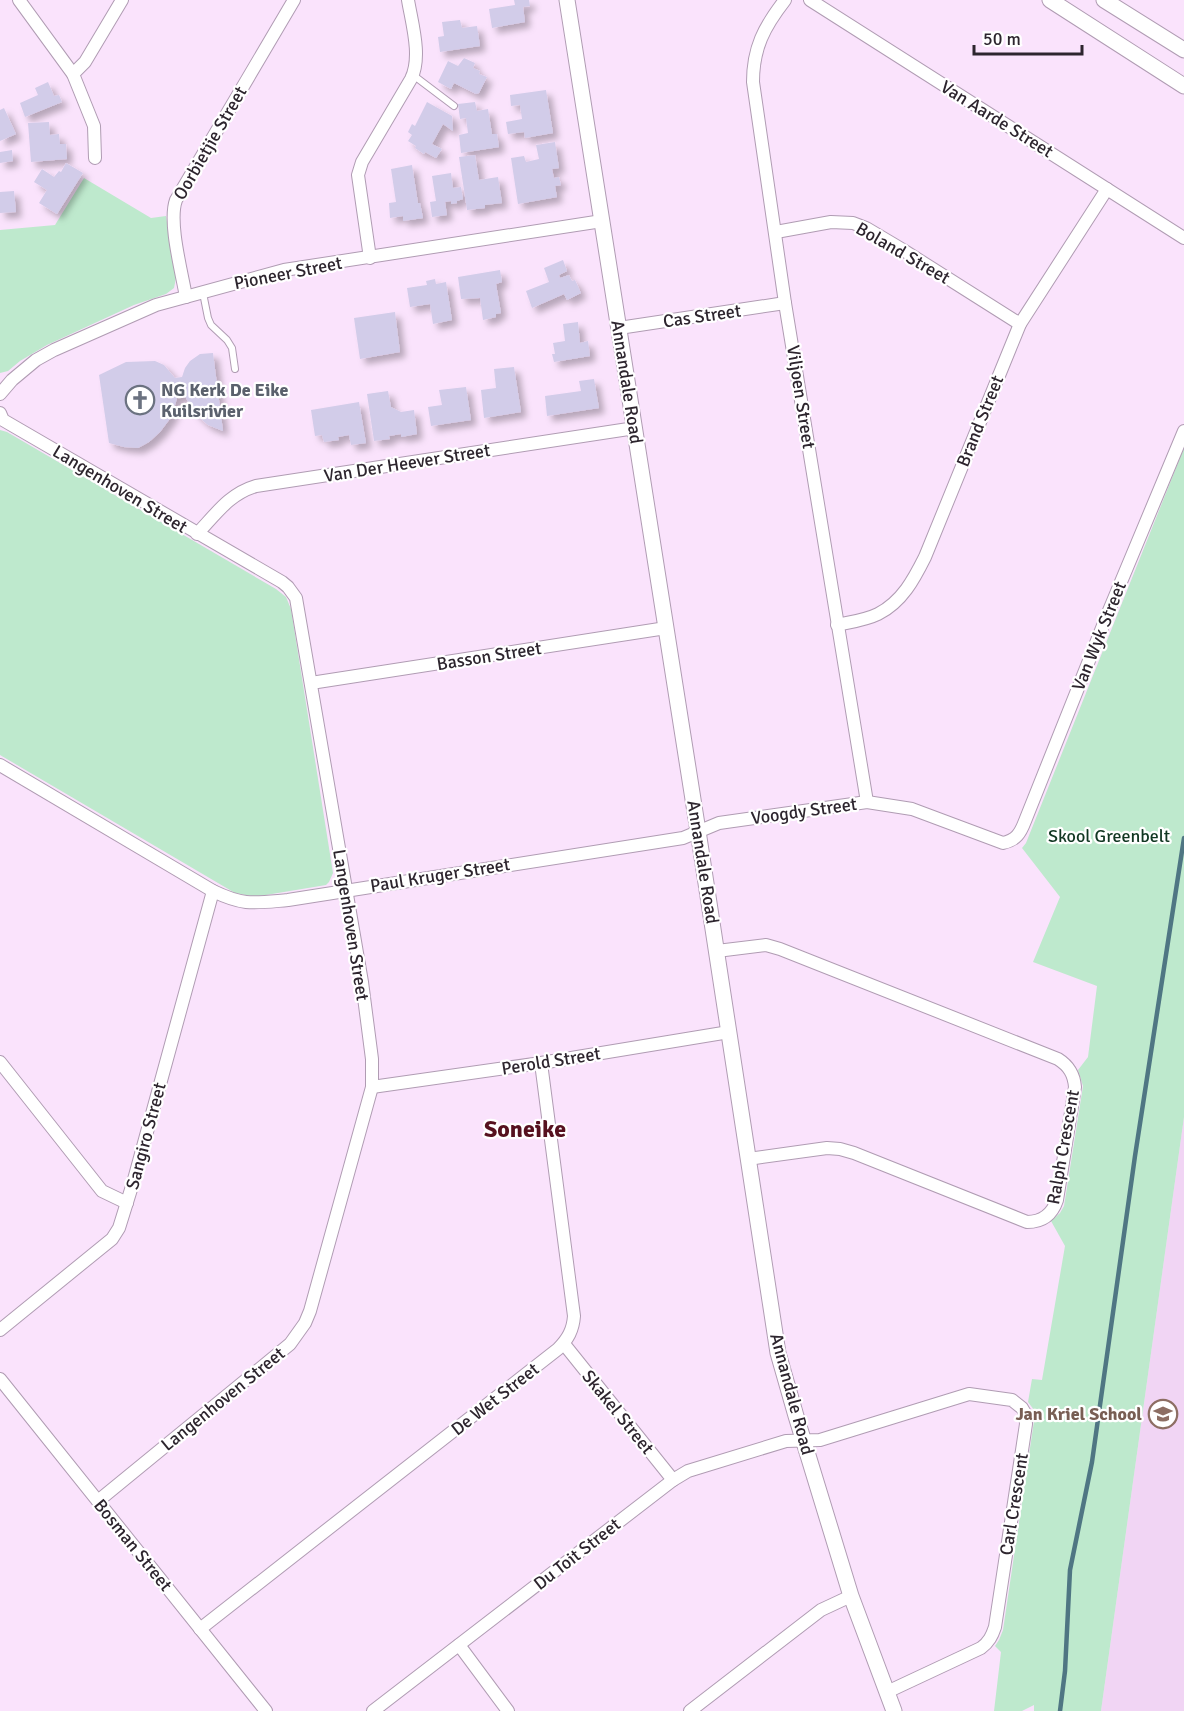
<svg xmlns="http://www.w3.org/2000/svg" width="1184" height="1711" viewBox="0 0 1184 1711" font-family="Signika,sans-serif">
<defs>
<filter id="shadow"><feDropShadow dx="5.5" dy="5.5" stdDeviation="3" flood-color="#0004"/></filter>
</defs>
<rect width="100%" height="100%" fill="#fae3fc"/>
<polygon fill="#f1d5f4" points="1184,1117 1184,1711 1101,1711"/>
<g fill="#bee9cd">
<polygon points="84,178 151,218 166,216 176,278 174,288 166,294 134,305 47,345 20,361 8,371 0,373 0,230 55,225"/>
<polygon points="0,430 7,432 276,589 286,597 291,609 333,873 329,882 326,885 260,896 251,896 235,893 0,755"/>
<polygon points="1184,448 1184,1117 1101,1711 1034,1711 1034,1705 1022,1711 994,1711 1001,1652 995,1646 999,1640 1003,1630 1034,1421 1034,1410 1028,1402 1032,1379 1042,1380 1065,1246 1051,1221 1060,1213 1064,1206 1083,1086 1078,1070 1088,1057 1097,986 1033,962 1060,897 1022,848 1026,843"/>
</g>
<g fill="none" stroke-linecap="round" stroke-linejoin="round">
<polyline stroke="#4f7683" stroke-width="4.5" points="1060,1711 1065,1671 1070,1570 1092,1462 1135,1156 1184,838"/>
</g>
<g fill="#d2cce9" filter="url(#shadow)">
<polygon points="514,0 529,0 530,6 523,7 525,22 492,28 489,9 515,5"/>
<polygon points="460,20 462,28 477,26 480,46 440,52 438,37 444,36 442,22"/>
<polygon points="464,58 475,63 473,68 480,71 479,74 487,77 479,93 476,94 454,83 451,89 438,82 448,61 458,66"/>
<polygon points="48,82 54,96 59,95 62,102 25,117 20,103 38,95 35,88"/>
<polygon points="546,90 553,133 525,138 524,132 508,134 506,122 522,119 520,105 511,106 510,95"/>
<polygon points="427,102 452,116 453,131 443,124 432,144 442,149 436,158 425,152 424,154 415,148 416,146 408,141 412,135 408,132 412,124 415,126"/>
<polygon points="475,102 477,111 488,109 492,134 497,134 499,147 461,153 459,135 468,133 466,118 460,119 458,104"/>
<polygon points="4,108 16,134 0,141 0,110"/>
<polygon points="49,122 50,135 59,134 60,144 66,144 67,159 31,162 28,123"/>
<polygon points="555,142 559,168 552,169 554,178 559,177 561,185 555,186 557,197 518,204 511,158 524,156 526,162 539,159 536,145"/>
<polygon points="12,150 13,161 0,163 0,152"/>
<polygon points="475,155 479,180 498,177 502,203 485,205 485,208 467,210 459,157"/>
<polygon points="66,163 83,173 57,214 39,203 47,190 34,182 42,169 54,177 59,171 61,172"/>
<polygon points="412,165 418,203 420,203 423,218 403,221 403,216 390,218 389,203 396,202 391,169"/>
<polygon points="451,173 453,188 461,187 463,199 457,201 457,203 451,204 451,201 445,202 447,215 432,217 430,202 436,201 432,176"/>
<polygon points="14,191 16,212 0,213 0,192"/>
<polygon points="563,260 567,271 559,275 560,278 569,275 572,281 575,280 581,293 567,300 564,294 532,308 526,291 549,282 544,268"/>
<polygon points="500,270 502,282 496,284 501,313 496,314 496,317 483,320 480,298 461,299 458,277"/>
<polygon points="435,279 436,284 446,282 452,320 433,324 430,304 410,307 407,288 427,285 426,281"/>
<polygon points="395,312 400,352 360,359 354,318"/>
<polygon points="578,322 580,343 588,341 590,356 554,362 552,354 555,354 553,343 565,341 563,324"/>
<polygon points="213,353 223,431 208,425 201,419 193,411 185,396 177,398 172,416 160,432 149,442 138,448 124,447 109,443 99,375 126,362 155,361 164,365 175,378 182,377 185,368 190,361 200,354"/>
<polygon points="514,367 521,412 484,418 481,390 496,388 494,369"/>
<polygon points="594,379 599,408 547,416 545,396 581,391 579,381"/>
<polygon points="466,387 471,420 431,426 428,407 442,405 439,390"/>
<polygon points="388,391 391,407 401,412 414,410 417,434 401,437 401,434 389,436 390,439 374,441 367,394"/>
<polygon points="359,402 366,443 351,445 349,435 338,437 339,440 324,442 322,435 315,436 311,410"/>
</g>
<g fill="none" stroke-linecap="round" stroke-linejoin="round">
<g stroke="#b09cb3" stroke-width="8">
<g id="service">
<polyline points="413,75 454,106"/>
<polyline points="203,293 208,318 211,325 227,340 232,348 235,369"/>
</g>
</g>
<g stroke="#b09cb3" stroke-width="14">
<g id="minor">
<polyline points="19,0 73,74 94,126 95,158"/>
<path d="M785 0C764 27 753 48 753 82L785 303 867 802"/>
<polyline points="810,0 1184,238"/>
<polyline points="73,74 85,62 122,0"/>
<polyline points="776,232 831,222 853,223 866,228 903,250 1020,324"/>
<path d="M370 258 358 175 362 162 411 79C422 57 412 24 408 0"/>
<path d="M186 297C182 273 168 222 176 200L294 0"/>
<polyline points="619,328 785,303"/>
<polyline points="0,394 12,380 36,360 54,350 156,305 284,270 602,221"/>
<polyline points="0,413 3,420 282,582 288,587 296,598 362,982 372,1059 372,1087 310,1311 305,1323 290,1344 98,1501"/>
<path d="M197 534C216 514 229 494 256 486L635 428"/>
<path d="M837 625C851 622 866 620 878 614 902 602 914 579 925 557L1020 324 1107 189"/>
<polyline points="311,683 666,628"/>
<path d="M0 765 213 891C244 906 254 903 288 900L683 838 719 823 867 802 912 809 1003 843C1016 840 1020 834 1025 821L1108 613 1184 431"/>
<path d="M717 951 766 945 780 949 1058 1059C1069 1066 1074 1074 1075 1087L1057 1200C1052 1215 1042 1222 1027 1222L854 1153 840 1149 827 1148 748 1159"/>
<polyline points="0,1062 102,1191 127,1203"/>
<polyline points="372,1087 541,1063 729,1032"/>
<polyline points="0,1330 112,1239 119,1228 133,1183 213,891"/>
<polyline points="564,1344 673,1480"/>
<polyline points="0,1379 266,1711"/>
<path d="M200 1629 558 1349C568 1339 573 1330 574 1316L541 1063"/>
<polyline points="459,1645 508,1711"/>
<path d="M373 1711 673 1480 688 1471 786 1441 820 1440 969 1394 1012 1400 1022 1408 1025 1413 1026 1424 995 1627C992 1636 989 1642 981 1648L887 1692"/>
<polyline points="690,1711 821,1610 851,1596"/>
</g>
</g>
<g stroke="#b09cb3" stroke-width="17">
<g id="tertiary">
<polyline points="567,0 698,831 778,1353 796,1416 851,1596 894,1711"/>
<polyline points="1050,0 1184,86"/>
<polyline points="1104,0 1184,50"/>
</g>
</g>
<use href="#service" stroke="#fff" stroke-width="6"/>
<use href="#minor" stroke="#fff" stroke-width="12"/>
<use href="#tertiary" stroke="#fff" stroke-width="15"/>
</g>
<defs>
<g id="church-ring" transform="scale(1.5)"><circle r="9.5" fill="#fff" stroke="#6b7280" stroke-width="1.5"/><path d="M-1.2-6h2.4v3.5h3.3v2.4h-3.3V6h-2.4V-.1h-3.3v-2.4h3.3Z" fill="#6b7280"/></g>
<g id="school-ring" transform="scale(1.5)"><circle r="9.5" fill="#fff" stroke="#8d6e63" stroke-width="1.5"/><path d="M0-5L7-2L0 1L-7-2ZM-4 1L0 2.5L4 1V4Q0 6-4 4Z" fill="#8d6e63"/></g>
</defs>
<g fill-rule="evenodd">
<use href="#church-ring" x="140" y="400"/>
<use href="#school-ring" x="1163" y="1414"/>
</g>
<g text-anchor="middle" stroke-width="4.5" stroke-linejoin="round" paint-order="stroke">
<g font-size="18" fill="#2d252e" stroke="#fff">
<text transform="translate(997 119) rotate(32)" y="6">Van Aarde Street</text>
<text transform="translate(210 143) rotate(-60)" y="6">Oorbietjie Street</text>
<text transform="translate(903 253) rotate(30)" y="6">Boland Street</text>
<text transform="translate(288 273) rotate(-11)" y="6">Pioneer Street</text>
<text transform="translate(702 316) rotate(-8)" y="6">Cas Street</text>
<text transform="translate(627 382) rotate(81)" y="6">Annandale Road</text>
<text transform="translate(801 397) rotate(81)" y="6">Viljoen Street</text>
<text transform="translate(980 421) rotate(-68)" y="6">Brand Street</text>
<text transform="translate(407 463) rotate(-9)" y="6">Van Der Heever Street</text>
<text transform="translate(120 489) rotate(31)" y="6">Langenhoven Street</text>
<text transform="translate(1099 636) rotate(-68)" y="6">Van Wyk Street</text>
<text transform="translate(489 656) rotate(-9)" y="6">Basson Street</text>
<text transform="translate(804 811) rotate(-8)" y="6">Voogdy Street</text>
<text transform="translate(703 862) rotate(81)" y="6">Annandale Road</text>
<text transform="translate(440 875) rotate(-9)" y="6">Paul Kruger Street</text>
<text transform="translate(351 925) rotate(81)" y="6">Langenhoven Street</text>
<text transform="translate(551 1061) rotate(-9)" y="6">Perold Street</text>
<text transform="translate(146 1136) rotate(-75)" y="6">Sangiro Street</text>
<text transform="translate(1063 1147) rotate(-80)" y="6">Ralph Crescent</text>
<text transform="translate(792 1394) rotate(75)" y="6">Annandale Road</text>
<text transform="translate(223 1399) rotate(-39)" y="6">Langenhoven Street</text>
<text transform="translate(495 1399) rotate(-38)" y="6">De Wet Street</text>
<text transform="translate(618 1412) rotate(51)" y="6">Skakel Street</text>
<text transform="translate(1014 1504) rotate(-81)" y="6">Carl Crescent</text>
<text transform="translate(133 1545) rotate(51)" y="6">Bosman Street</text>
<text transform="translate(577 1554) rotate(-38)" y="6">Du Toit Street</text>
</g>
<g font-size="18" font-weight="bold" fill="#5b616d" stroke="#fff" text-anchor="start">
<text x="161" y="396">NG Kerk De Eike<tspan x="161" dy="21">Kuilsrivier</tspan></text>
</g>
<g font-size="18" fill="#113722" stroke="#fff">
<text x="1109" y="842">Skool Greenbelt</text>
</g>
<g font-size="18" font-weight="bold" fill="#785e54" stroke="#fff" text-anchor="end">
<text x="1142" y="1420">Jan Kriel School</text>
</g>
<g font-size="24" font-weight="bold" fill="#56111f" stroke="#fff">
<text x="525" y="1137">Soneike</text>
</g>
</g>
<path d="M974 45v9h108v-9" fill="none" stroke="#2d252e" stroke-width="3"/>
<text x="983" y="45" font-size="18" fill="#2d252e" stroke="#ffffff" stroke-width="4.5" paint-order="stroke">50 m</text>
</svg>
